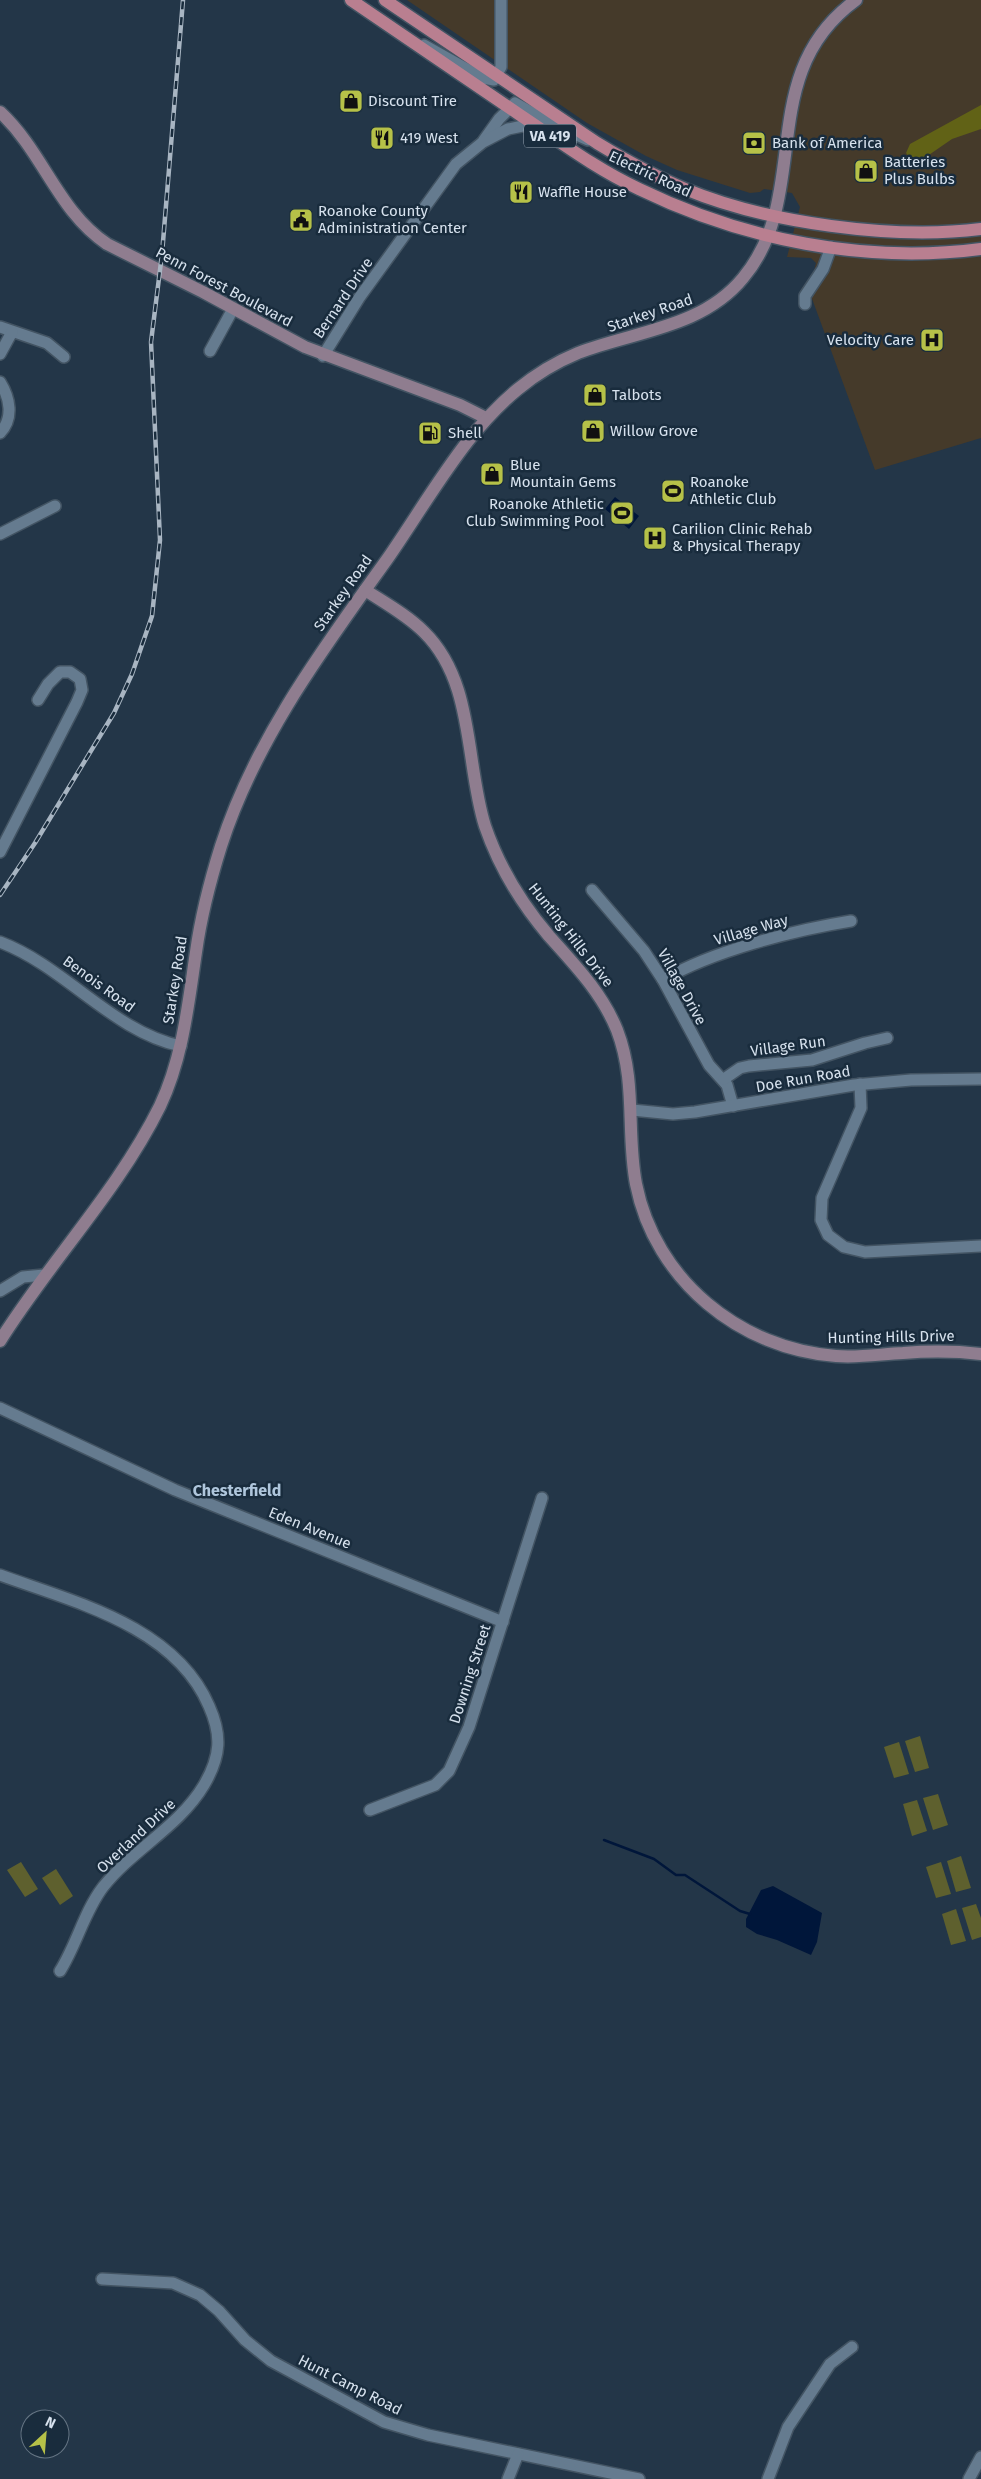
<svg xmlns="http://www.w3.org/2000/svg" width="981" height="2479" viewBox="0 0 981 2479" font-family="'Fira Sans',sans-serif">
<rect width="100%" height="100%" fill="#233648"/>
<polygon fill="#453a2a" points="407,0 981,0 981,438 875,470 811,296 802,288 813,275 816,263 811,258 787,257 800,207 792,193 764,189 760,192 750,193 677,170 646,156 587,123"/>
<g fill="#5e602e">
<polygon points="920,1736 929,1768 915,1772 905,1741"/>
<polygon points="899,1742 909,1774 894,1778 884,1747"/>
<polygon points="938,1794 948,1825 933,1830 923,1798"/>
<polygon points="917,1800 927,1831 912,1836 903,1804"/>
<polygon points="961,1856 971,1888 956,1892 947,1861"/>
<polygon points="21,1862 38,1889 25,1897 7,1870"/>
<polygon points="941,1862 951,1894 936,1898 926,1867"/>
<polygon points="56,1869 73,1896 60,1905 42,1878"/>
<polygon points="976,1904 981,1918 981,1937 972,1940 962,1908"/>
<polygon points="956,1909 966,1941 951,1945 942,1914"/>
</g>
<polygon fill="#616216" points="981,105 981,129 952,139 923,159 909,157 906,153 910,144"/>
<g fill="#00163a">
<polygon points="615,497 639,516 629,529 605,509"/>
<polygon points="773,1886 822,1913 817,1942 811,1955 777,1940 757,1934 746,1927 746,1919 761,1890"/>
</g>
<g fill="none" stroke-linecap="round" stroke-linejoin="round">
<polyline stroke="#00163a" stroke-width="2.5" points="604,1840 654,1859 676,1875 685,1875 740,1911 750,1914"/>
<g stroke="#435463" stroke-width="14">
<g id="street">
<polyline points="424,45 483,78 494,80 501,67 501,0"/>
<polyline points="484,140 499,119 515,103 554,125 588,140"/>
<polyline points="805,304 805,296 823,269 831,247"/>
<polyline points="0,327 47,343 64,357"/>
<polyline points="210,351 233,309"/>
<polyline points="0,354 12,332"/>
<polyline points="323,356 359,298 456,164 483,142 508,129 532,124"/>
<path d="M0 382C10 398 14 418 0 433"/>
<polyline points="0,534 55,506"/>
<polyline points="0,852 77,702 82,690 80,679 70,672 60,672 48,684 38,700"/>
<polyline points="592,890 644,951 663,980 709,1065 727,1085 733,1106"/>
<path d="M0 942C66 967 113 1032 181 1046"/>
<path d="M663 980C712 951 795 930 851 921"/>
<polyline points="724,1079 740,1068 749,1066 812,1060 865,1043 887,1038"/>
<polyline points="860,1084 861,1108 822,1198 821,1220 828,1235 844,1247 865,1252 981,1246"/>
<polyline points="632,1110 673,1114 695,1112 854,1085 911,1080 981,1079"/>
<polyline points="0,1291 23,1277 44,1275"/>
<polyline points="0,1408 175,1490 503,1622"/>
<path d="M0 1575C74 1602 175 1626 209 1706 222 1735 221 1756 204 1785 179 1827 133 1849 103 1887 84 1912 77 1944 60 1971"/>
<polyline points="370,1810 435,1785 449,1771 469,1727 542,1498"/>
<polyline points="102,2279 173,2283 200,2295 219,2311 245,2340 271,2361 384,2422 428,2435 639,2479"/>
<polyline points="508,2479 518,2454"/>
<polyline points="768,2479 788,2427 830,2364 852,2347"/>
<polyline points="969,2479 981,2457"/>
</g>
</g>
<g stroke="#435463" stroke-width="15">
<g id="secondary">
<path d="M0 112C44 153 57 210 107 244L203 292 305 347 460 405 486 418"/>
<path d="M365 590C385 603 407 615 424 632 475 682 465 763 485 826 499 867 521 903 549 936 575 965 602 993 617 1030 637 1082 626 1132 636 1184 655 1280 740 1349 836 1356 859 1358 881 1354 903 1353 929 1351 955 1351 981 1354"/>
<path d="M0 1341C50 1261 118 1191 160 1106 183 1057 188 1005 196 952 201 916 210 881 221 846 256 738 323 649 388 558 415 519 439 478 468 441 499 402 532 372 578 353 635 331 702 328 743 278 814 193 753 75 856 0"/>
</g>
</g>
<g stroke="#435463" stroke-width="15">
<g id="primary">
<path d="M351 0C407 38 464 77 520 115 559 141 596 169 639 189 744 240 865 264 981 249"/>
<path d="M385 0 597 143C625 160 654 176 685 189 767 223 893 240 981 229"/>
</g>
</g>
<use href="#street" stroke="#657b8f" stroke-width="11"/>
<use href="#secondary" stroke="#8f7d8f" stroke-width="12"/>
<use href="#primary" stroke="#b97f90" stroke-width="12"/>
<g stroke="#a8b5c2" stroke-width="4.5">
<polyline id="rail" points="0,895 35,843 114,713 132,674 152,616 160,540 151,342 162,254 183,0"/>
</g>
<use href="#rail" stroke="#192c3d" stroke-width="2.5" stroke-dasharray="8" stroke-linecap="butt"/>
</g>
<defs>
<g id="shop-square" transform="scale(1.25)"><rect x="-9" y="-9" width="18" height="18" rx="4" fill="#b6c148" stroke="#192c3d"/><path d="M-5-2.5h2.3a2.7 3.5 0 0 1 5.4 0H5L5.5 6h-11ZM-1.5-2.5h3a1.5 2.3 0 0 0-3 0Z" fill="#111"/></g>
<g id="restaurant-square" transform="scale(1.25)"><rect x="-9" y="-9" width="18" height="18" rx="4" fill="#b6c148" stroke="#192c3d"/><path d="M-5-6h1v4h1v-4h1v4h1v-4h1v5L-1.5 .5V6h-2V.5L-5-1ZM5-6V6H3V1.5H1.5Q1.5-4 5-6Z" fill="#111"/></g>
<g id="bank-square" transform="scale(1.25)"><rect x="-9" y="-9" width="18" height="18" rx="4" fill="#b6c148" stroke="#192c3d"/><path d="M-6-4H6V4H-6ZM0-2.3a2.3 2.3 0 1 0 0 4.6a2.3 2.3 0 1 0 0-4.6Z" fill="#111"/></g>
<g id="civic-square" transform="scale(1.25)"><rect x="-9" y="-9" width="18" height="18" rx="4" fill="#b6c148" stroke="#192c3d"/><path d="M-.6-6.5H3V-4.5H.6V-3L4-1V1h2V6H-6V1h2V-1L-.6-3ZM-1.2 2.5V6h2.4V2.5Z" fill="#111"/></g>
<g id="hospital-square" transform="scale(1.25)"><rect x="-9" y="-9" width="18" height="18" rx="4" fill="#b6c148" stroke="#192c3d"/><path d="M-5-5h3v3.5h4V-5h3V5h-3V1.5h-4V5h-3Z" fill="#111"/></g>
<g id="fuel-square" transform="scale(1.25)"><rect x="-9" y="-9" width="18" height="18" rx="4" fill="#b6c148" stroke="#192c3d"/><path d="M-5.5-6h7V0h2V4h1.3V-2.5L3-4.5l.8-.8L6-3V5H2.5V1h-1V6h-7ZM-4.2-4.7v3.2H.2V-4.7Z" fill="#111"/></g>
<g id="stadium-square" transform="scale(1.25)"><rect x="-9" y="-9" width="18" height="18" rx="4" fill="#b6c148" stroke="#192c3d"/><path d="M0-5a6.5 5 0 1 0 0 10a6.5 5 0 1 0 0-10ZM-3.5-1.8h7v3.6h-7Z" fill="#111"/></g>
</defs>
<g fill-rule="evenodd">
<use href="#shop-square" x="351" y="101"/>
<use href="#restaurant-square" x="382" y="138"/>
<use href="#bank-square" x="754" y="143"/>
<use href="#shop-square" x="866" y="171"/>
<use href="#restaurant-square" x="521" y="192"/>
<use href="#civic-square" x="301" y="220"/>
<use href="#hospital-square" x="932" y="340"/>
<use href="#shop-square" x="595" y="395"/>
<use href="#shop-square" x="593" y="431"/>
<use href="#fuel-square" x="430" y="433"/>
<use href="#shop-square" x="492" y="474"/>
<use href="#stadium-square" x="673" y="491"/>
<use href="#stadium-square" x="622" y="513"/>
<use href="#hospital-square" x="655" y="538"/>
</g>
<g text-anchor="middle" stroke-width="5" stroke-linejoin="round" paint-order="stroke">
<rect fill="#192c3d" stroke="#9eabb9" stroke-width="1" x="524" y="124.5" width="52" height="23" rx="4"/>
<g font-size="14" font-weight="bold" fill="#d7e2ee">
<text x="550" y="141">VA 419</text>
</g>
<g font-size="15" fill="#d7e2ee" stroke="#192c3d" text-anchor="start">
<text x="368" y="106">Discount Tire</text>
<text x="400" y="143">419 West</text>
<text x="772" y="148">Bank of America</text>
<text x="884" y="167">Batteries<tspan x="884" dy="17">Plus Bulbs</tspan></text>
<text x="538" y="197">Waffle House</text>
<text x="318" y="216">Roanoke County<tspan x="318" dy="17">Administration Center</tspan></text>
<text x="914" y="345" text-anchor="end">Velocity Care</text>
<text x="612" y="400">Talbots</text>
<text x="610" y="436">Willow Grove</text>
<text x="448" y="438">Shell</text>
<text x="510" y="470">Blue<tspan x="510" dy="17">Mountain Gems</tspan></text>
<text x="690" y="487">Roanoke<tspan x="690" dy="17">Athletic Club</tspan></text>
<text x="604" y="509" text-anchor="end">Roanoke Athletic<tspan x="604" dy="17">Club Swimming Pool</tspan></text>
<text x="672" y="534">Carilion Clinic Rehab<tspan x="672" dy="17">&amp; Physical Therapy</tspan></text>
</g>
<g font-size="15" fill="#d7e2ee" stroke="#192c3d">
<text transform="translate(650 174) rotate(25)" y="5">Electric Road</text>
<text transform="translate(224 287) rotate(28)" y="5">Penn Forest Boulevard</text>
<text transform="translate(343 298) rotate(-56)" y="5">Bernard Drive</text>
<text transform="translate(650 313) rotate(-19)" y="5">Starkey Road</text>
<text transform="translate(343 593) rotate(-55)" y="5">Starkey Road</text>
<text transform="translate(751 930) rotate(-16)" y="5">Village Way</text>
<text transform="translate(571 935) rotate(52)" y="5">Hunting Hills Drive</text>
<text transform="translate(175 980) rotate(-81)" y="5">Starkey Road</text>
<text transform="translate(99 984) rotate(36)" y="5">Benois Road</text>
<text transform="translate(682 987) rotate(61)" y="5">Village Drive</text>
<text transform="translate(788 1046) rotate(-8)" y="5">Village Run</text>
<text transform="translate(803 1079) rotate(-10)" y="5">Doe Run Road</text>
<text transform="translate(891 1337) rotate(-1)" y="5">Hunting Hills Drive</text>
<text transform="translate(310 1528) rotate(22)" y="5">Eden Avenue</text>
<text transform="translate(470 1674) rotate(-72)" y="5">Downing Street</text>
<text transform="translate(136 1836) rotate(-43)" y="5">Overland Drive</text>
<text transform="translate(350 2385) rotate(27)" y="5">Hunt Camp Road</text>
</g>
<g font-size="16" font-weight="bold" fill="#afc6dc" stroke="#192c3d">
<text x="237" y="1496">Chesterfield</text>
</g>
</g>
<g transform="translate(45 2434) rotate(26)"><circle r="24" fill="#192c3d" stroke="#657584"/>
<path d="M0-4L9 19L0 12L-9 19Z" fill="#b6c148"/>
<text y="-8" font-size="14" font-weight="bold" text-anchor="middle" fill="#d7e2ee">N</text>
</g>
</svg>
